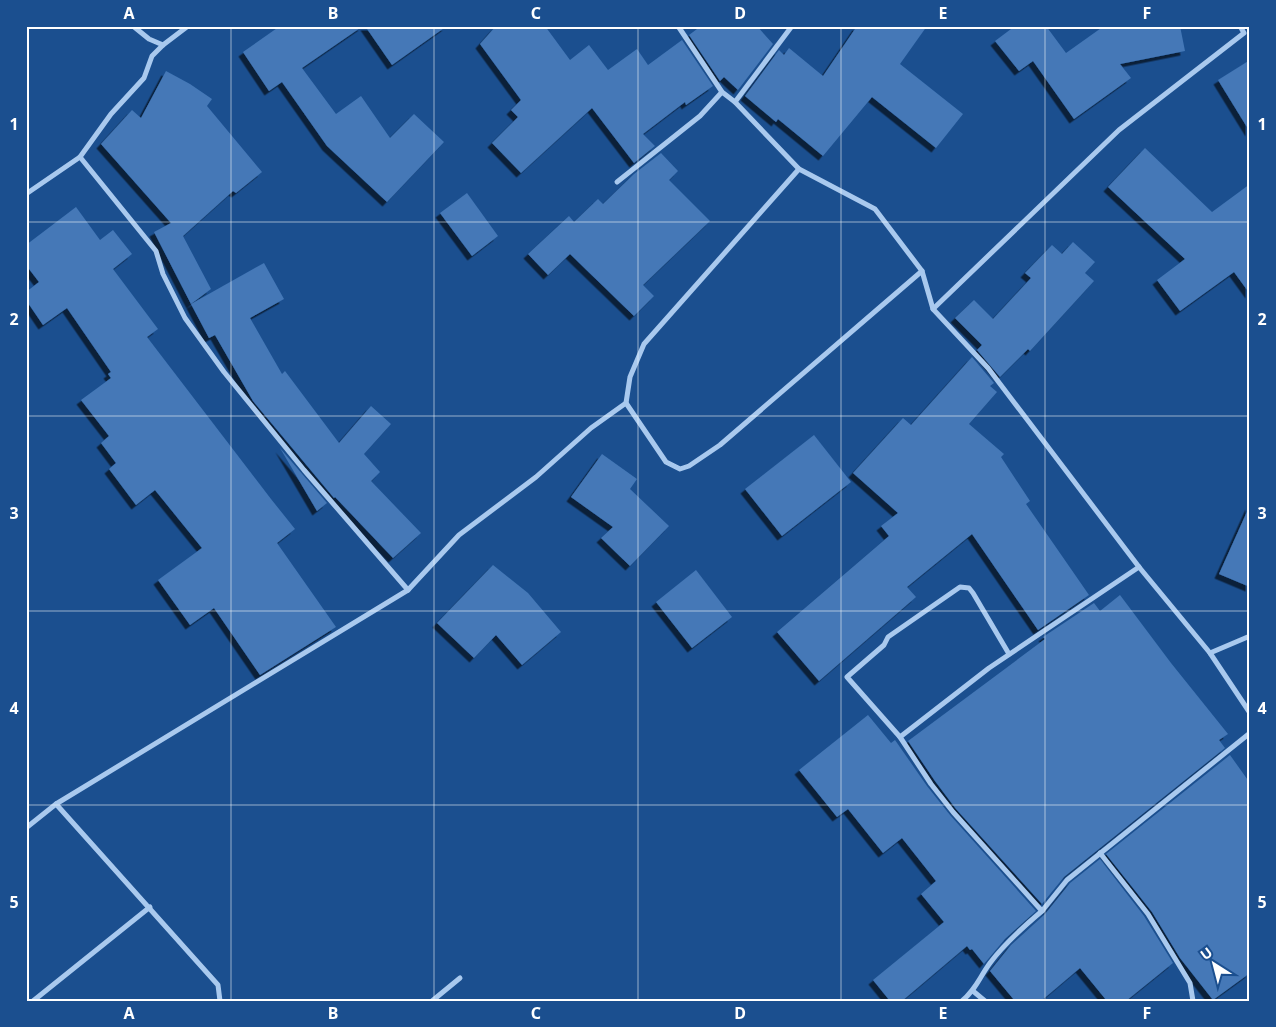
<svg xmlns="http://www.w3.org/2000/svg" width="1276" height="1027" viewBox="0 0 1276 1027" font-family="'Noto Sans',sans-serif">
<defs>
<filter id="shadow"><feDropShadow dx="-4.5" dy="4.5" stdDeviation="0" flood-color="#0009"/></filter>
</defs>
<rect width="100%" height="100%" fill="#1b4f8f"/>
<g fill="#4478b7" filter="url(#shadow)">
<polygon points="280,26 363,26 302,68 336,114 361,96 390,138 414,114 444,142 387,202 327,146 282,82 269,91 243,52"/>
<polygon points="365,26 447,26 392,65"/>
<polygon points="496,26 545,26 570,60 589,45 608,70 637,49 648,65 682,40 713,86 686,105 685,102 643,134 655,146 634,163 592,108 521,173 492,143 518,117 511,110 521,100 480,44"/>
<polygon points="701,26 757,26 773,44 738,90 724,77 720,81 689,35"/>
<polygon points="857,26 927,26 900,64 963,114 936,148 872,97 823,156 778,119 776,122 745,96 779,50 784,55 789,48 823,76"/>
<polygon points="1015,26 1046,26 1066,53 1104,26 1180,26 1185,51 1120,64 1131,78 1074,119 1033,61 1019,71 995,41"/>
<polygon points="1250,60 1250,132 1218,80"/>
<polygon points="166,71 190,84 212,99 207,106 262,172 236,193 233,191 183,236 211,289 191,304 154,232 171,223 101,144 132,110 141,118"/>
<polygon points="1145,148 1212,212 1250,184 1250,294 1234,272 1180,311 1157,280 1185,259 1108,187"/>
<polygon points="661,153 678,171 669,180 710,221 643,285 654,296 634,316 570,254 548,275 528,254 569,216 574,222 598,199 603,204 634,174"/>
<polygon points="467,193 498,236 472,256 440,213"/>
<polygon points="76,207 100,240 113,230 132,254 113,269 158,329 147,337 271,499 295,529 277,543 336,627 260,675 214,608 190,625 158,580 202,548 155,490 136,505 109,469 116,463 101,443 109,436 81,400 111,378 108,374 111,372 67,308 43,325 26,300 26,292 39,282 26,265 26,245"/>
<polygon points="1073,242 1095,262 1085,273 1094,281 1030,351 1028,349 1000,377 977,350 982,345 955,318 974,300 993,319 1031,278 1025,273 1052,245 1062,254"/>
<polygon points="264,263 284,299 250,318 282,374 285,371 339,443 371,406 391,424 364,454 380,472 371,481 421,533 393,558 335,497 334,498 253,401 215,335 209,338 191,304"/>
<polygon points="972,357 994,383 990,386 997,392 969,424 1004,454 1001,457 1030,501 1026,504 1089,595 1038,630 972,534 907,587 916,597 819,681 777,632 889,536 881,526 898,513 853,473 903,418 911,425"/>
<polygon points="814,435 851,482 782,536 745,489"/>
<polygon points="280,448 327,503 317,511"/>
<polygon points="602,454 637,479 630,489 669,526 630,566 601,538 613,527 571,497"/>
<polygon points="1250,505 1250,587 1219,574"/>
<polygon points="493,565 528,593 561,632 522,665 496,635 474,658 437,623"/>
<polygon points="696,570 732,617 692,648 656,602"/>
<polygon points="1120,595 1171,663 1228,734 1219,740 1225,748 1064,877 1042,904 956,809 935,781 908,741 1045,639 1043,637 1094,603 1100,611"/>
<polygon points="868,715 891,743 895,740 927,786 950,815 1036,911 1005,939 984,964 972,949 970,950 967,946 902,1001 890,1001 873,980 944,922 921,894 936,881 902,838 883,853 848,809 837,817 799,770"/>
<polygon points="1230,755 1250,783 1250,973 1213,1000 1180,958 1152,912 1106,854"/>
<polygon points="1100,859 1144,916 1173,963 1126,1001 1107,1001 1080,968 1041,1001 1015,1001 990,971 1011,945 1045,914 1070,883"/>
</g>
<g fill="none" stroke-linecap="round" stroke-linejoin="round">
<g stroke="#a9c9ee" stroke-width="5">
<polyline points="133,26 149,39 163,45"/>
<polyline points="188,26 163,45 152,56 144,78 111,114 80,157 156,251 163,274 185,318 224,372 304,470 408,590"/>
<polyline points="678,26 722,92 735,102 799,169 875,209 922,271 933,309 988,368 1139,567 1210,653 1250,713"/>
<polyline points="735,102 792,26"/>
<polyline points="799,169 644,344 630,377 626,403 666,462 680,469 689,466 720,445 922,271"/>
<polyline points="617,182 700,116 722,92"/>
<polyline points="26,194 80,157"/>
<polyline points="933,309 1119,130 1244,33 1240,26"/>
<polyline points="1210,653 1250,636"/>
<polyline points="1009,654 973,593 969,588 960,587 888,637 884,645 847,677 900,737 931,784 953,812 1042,911 1067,880 1250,733"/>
<polyline points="900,737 989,668 1139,567"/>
<polyline points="56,804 218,985 220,1001"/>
<polyline points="26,828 56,804 408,590 459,535 536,477 591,428 626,403"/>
<polyline points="1100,853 1148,914 1190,983 1193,1001"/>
<polyline points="973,991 985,1001"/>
<polyline points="33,1001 150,907"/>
<polyline points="432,1001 460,978"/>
<path d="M962 1001C977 988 979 978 990 963 1005 943 1023 927 1042 911"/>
</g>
</g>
<path fill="none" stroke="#fff" stroke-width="1" stroke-opacity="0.55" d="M231 26V1001M434 26V1001M638 26V1001M841 26V1001M1045 26V1001M26 222H1250M26 416H1250M26 611H1250M26 805H1250"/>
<rect width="1276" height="1027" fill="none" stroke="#1b4f8f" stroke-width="55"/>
<g transform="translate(1214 964) rotate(324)" stroke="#1b4f8f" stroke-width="4" paint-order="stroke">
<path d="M0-4L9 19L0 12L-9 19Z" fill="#ffffff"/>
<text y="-8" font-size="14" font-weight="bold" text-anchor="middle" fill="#ffffff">U</text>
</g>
<rect x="28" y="28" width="1220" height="972" fill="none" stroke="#fff" stroke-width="2"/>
<g font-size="16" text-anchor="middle" font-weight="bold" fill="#fff">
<text x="129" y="19">A</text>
<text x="333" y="19">B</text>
<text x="536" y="19">C</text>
<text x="740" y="19">D</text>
<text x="943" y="19">E</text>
<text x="1147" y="19">F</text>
<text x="14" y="130">1</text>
<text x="1262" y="130">1</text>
<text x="14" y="325">2</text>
<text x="1262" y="325">2</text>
<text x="14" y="519">3</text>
<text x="1262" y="519">3</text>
<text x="14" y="714">4</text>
<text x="1262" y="714">4</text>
<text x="14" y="908">5</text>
<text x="1262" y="908">5</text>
<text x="129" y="1019">A</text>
<text x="333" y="1019">B</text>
<text x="536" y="1019">C</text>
<text x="740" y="1019">D</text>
<text x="943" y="1019">E</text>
<text x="1147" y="1019">F</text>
</g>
</svg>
